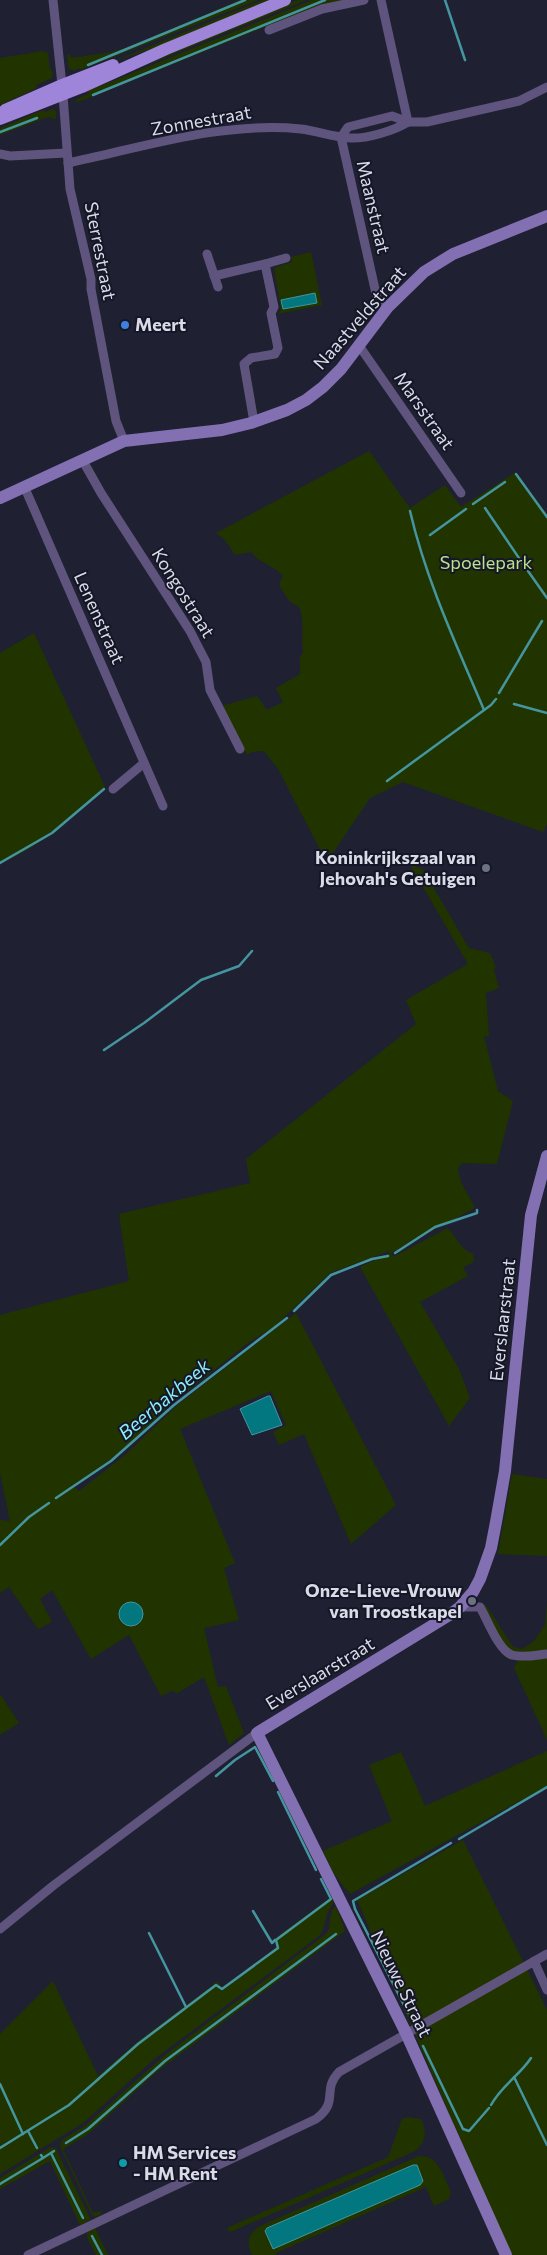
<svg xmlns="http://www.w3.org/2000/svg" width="547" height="2255" viewBox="0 0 547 2255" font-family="Commissioner,sans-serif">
<rect width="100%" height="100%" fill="#1f2031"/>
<g fill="#213400">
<polygon points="240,0 258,0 80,70 79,68 74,71 69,69 67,55 70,54 71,58 112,52 126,48"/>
<polygon points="263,0 272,0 154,48 82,72 124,57"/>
<polygon points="298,0 306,0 87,89 151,60"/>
<polygon points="312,0 345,0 265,27 76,103 77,99 89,94 88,91"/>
<polygon points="43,51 48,53 50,69 53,72 52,78 36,85 37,88 0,105 0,58"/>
<polygon points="53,109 56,111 56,119 48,117 0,135 0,128 43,110 45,112"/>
<polygon points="311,252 322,305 278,314 281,310 274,268 292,262 291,257"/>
<path d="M369 451 410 508 445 485 461 507 516 472 547 514V824L543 832 403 782 370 798 331 856 323 855 278 769 264 751 252 752 247 755 222 706 257 696 267 710 283 702 276 688 300 674V658L303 652C301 637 305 619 299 607 287 601 285 595 279 584L283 576C274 565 260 564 251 552L235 555 225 540 216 533Z"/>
<path d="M34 633 105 787C76 815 38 849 0 863V653Z"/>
<polygon points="409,863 423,870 469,948 490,953 496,967 494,970 499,988 486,993 489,1037 484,1036 498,1091 513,1101 497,1164 462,1163 458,1168 460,1180 475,1208 391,1253 393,1257 448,1228 464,1249 473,1254 474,1262 463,1267 468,1276 420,1302 459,1369 470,1398 449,1426 360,1267 390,1253 389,1251 330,1273 274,1327 248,1343 171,1404 116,1456 73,1486 79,1491 125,1455 175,1407 296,1313 396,1505 351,1544 304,1434 279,1445 273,1432 286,1425 271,1391 180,1429 235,1563 224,1568 239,1620 204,1628 218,1687 226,1686 244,1733 229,1745 204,1677 176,1694 174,1690 161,1696 129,1635 91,1659 52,1590 40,1599 52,1622 38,1629 9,1587 0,1593 0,1520 10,1521 0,1473 0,1315 129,1281 119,1214 250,1183 246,1159 416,1024 406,1000 468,964"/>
<polygon points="512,1474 547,1479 547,1556 498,1554"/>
<polygon points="547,1602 547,1740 514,1668 518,1660 508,1659 501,1652 477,1610 486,1605 513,1647 522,1649 533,1642 545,1625"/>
<polygon points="0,1694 19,1723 0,1735"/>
<polygon points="547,1751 547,1786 350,1894 334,1874 323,1851 392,1821 369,1765 401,1752 425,1806"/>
<polygon points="463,1840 547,2010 547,2255 510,2255 357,1900"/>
<path d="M331 1897 334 1903C324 1912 328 1925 319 1936L153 2060 83 2123 0 2174V2034L53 1981 98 2076 137 2042 218 1981 222 1988 277 1947 274 1939Z"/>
<path d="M336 1906 345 1931 159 2070 87 2135 63 2149 93 2213 102 2211 100 2215 95 2217 92 2215 60 2146 62 2140 85 2126 165 2055 327 1933C332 1925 327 1913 336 1906Z"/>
<path d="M408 2117 421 2119C427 2132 427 2143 413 2152L235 2230 230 2232 227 2230 229 2227 388 2157 402 2119Z"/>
<polygon points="51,2147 56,2148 58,2153 90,2218 90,2220 80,2225 50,2161 0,2189 0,2178"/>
<path d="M419 2156C439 2155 444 2177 451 2192L449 2199 434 2206 426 2187 276 2253V2255H252C246 2242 248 2233 260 2226Z"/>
<polygon points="95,2228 108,2255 96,2255 87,2237 87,2233"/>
</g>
<g fill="#037780" stroke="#44959f">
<polygon points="315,293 317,303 283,309 281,300"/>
<polygon points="268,1396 270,1396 282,1425 252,1435 240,1409"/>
<circle cx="131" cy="1614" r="12"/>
<polygon points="413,2165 417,2165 423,2181 420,2185 273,2249 265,2231 267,2228"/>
</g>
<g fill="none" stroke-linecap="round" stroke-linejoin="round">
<g stroke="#44959f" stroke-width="2.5">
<polyline points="445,0 465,60"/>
<polyline points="88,65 245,0"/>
<polyline points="93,95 325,0"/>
<polyline points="0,132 37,118"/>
<polyline points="516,474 547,517"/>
<polyline points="473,504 505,482"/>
<polyline points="485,508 523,564"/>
<path d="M410 511C426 580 456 644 484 710"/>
<polyline points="430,535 466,509"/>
<polyline points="528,571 547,598"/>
<polyline points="499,693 542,621"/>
<polyline points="514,704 547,713"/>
<polyline points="387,781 491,705 496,699"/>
<polyline points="0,863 52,833 104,789"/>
<polyline points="104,1050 144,1023 201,980 239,966 252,951"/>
<polyline points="395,1253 435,1227 477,1213 477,1210"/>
<polyline points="294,1311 331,1275 372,1259 388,1256"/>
<polyline points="56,1498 111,1461 174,1405 287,1318"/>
<polyline points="0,1545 29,1517 49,1503"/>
<polyline points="216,1776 235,1760 255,1747 273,1781"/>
<polyline points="278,1792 316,1870"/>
<polyline points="459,1839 547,1787"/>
<polyline points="253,1911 272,1943 275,1940"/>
<polyline points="149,1933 186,2007"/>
<polyline points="408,2013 355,1909 353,1901 451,1843"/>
<polyline points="423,2046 463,2129 469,2131 489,2108"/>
<polyline points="514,2077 547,2145"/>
<polyline points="0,2084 23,2134"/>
<path d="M491 2105C501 2086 520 2075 531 2058"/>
<polyline points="28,2131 37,2148"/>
<polyline points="66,2143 88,2129 165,2061 336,1934"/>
<polyline points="0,2148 69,2105 138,2044 216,1985 222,1989 278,1948 276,1940 331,1899 321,1879"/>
<polyline points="51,2153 83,2218"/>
<polyline points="43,2158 54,2151"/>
<polyline points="0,2184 43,2158 41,2155"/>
<polyline points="92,2236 102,2255"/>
</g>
<g stroke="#5f547d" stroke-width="9">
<polyline points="53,0 62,85"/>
<polyline points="381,0 408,122"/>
<polyline points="269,30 322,9 364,0"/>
<polyline points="63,95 70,189 91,279 91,289 116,421 124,441"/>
<polyline points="341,137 348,127 392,116 408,122 427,122 519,101 547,87"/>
<polyline points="341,137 377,298 382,305 388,307"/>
<polyline points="0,154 10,156 66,153"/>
<path d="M68 163C144 147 223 121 301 129 317 131 333 137 350 138 366 139 394 131 408 122"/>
<polyline points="207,254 218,287"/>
<polyline points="265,264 286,258"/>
<polyline points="214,276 265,264 274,307 271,313 278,348 275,354 251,358 244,364 254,422"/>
<polyline points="360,347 461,493"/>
<polyline points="83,461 101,493 190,631 206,662 210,690 240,749"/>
<polyline points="24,486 163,806"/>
<polyline points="113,789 144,763"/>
<path d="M460 1607H480C487 1619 499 1651 512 1655 523 1658 536 1655 547 1654"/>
<polyline points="0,1929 54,1885 257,1733"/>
<polyline points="534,1961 547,1990"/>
<path d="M28 2255 316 2119C340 2101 321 2091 339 2072L547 1954"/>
</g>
<g stroke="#8370b2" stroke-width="12">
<polyline points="0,498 124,441 222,430 251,423 287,410 306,400 323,387 341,369 388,307 424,272 453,254 547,216"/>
<polyline points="506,2255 406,2033 257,1733 451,1614 460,1607 473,1592 480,1579 491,1548 496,1522 505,1471 531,1215 547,1156"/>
</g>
<g stroke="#9e85da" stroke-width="12">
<polyline points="5,110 62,85 113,65"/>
<polyline points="0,119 82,87 166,49 285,0"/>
</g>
</g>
<circle fill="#3f7fe0" stroke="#151627" stroke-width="2" cx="125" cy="325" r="5"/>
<g fill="#6b7280" stroke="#151627" stroke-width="2">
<circle cx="486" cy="868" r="5"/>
<circle cx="472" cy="1601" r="5"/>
</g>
<circle fill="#0f9aa8" stroke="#151627" stroke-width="2" cx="123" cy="2163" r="5"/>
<g text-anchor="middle" stroke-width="4" stroke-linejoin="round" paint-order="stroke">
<g font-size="18" fill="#dadbe7" stroke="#151627">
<text transform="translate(201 121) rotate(-10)" y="6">Zonnestraat</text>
<text transform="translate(373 207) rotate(77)" y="6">Maanstraat</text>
<text transform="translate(100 251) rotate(79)" y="6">Sterrestraat</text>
<text transform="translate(360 318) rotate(-49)" y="6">Naastveldstraat</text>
<text transform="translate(424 411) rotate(55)" y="6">Marsstraat</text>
<text transform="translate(183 593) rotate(58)" y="6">Kongostraat</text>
<text transform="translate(99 618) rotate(66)" y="6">Lenenstraat</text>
<text transform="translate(503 1320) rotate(-84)" y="6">Everslaarstraat</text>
<text transform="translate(320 1674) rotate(-31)" y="6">Everslaarstraat</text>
<text transform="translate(401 1984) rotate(64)" y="6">Nieuwe Straat</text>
</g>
<g font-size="18" font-weight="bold" fill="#dadbe7" stroke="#151627" text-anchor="start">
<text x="135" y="331">Meert</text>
<text x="476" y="864" text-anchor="end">Koninkrijkszaal van<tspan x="476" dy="21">Jehovah's Getuigen</tspan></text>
<text x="462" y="1597" text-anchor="end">Onze-Lieve-Vrouw<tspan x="462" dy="21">van Troostkapel</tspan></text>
<text x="133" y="2159">HM Services<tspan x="133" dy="21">- HM Rent</tspan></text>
</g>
<g font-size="18" fill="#bbe18c" stroke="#151627">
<text x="486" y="569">Spoelepark</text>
</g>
<g font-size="19" font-style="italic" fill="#8aedf8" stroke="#151627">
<text transform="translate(164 1399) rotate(-40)" y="7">Beerbakbeek</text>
</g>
</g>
</svg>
